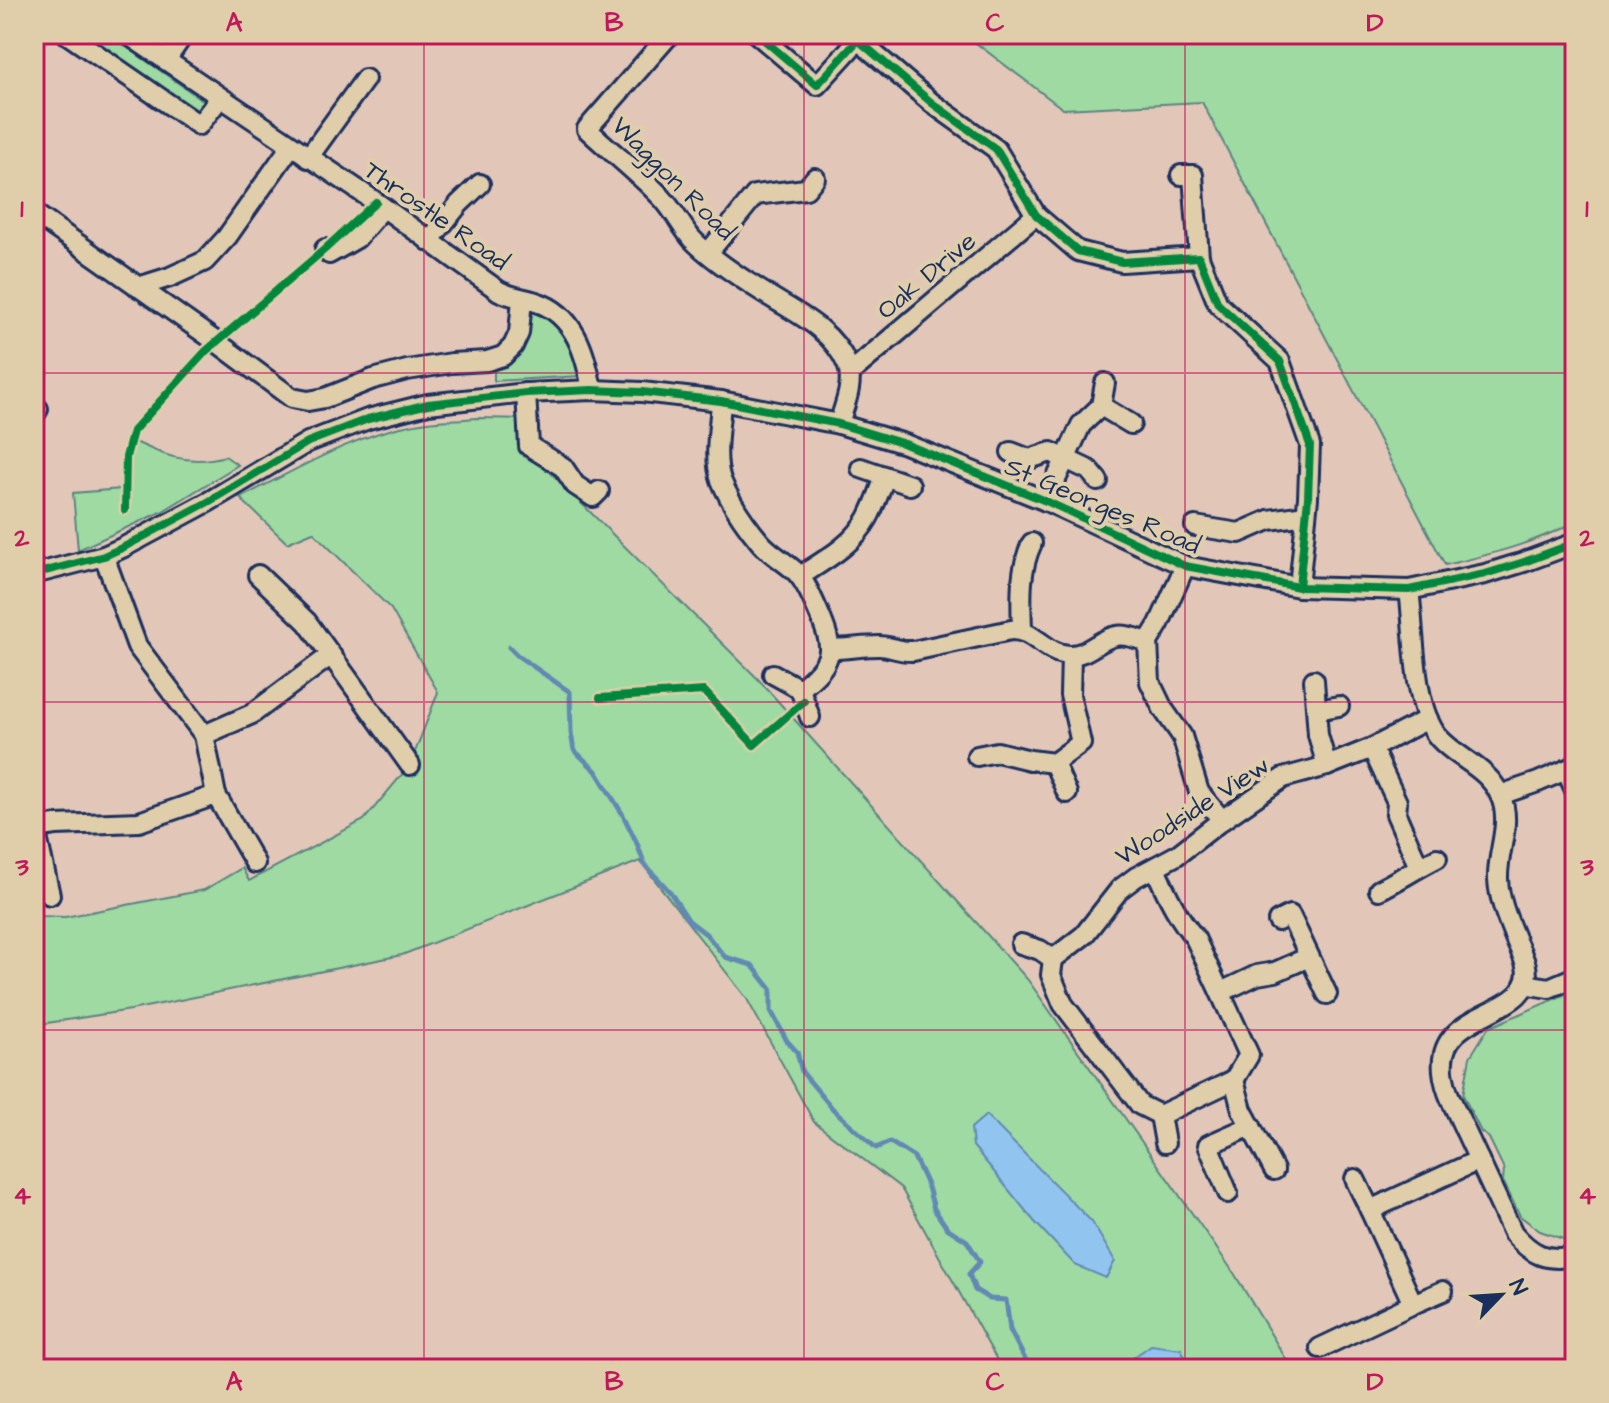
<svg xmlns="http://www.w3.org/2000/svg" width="1609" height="1403" viewBox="0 0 1609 1403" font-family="'Architects Daughter',sans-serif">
<rect width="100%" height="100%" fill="#e2c7b9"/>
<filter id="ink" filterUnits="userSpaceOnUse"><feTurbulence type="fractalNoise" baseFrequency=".0125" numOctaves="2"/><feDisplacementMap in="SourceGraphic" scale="16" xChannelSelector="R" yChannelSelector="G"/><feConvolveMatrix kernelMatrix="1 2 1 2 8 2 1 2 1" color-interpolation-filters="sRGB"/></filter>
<g filter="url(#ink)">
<g fill="#9edaa1" stroke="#5c8480" stroke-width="2">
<polygon points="75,34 108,34 208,104 202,112 189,113"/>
<path d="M964 34H1575V522C1534 543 1490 555 1445 565L1202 102 1063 109Z"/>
<path d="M528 309C548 316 568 331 575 351 578 359 579 368 581 376L494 381V369L508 360Z"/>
<path d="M476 418 528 419 529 446 553 475 758 679 1028 980 1234 1273 1292 1369H1002L901 1188 814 1122 747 999 640 861 402 955 131 1010 34 1025V892L39 916 65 917 204 890 242 868 249 881 364 820 410 765 438 692 391 609 313 532 287 543 240 498C296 470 353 435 415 424 435 420 456 420 476 418Z"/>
<path d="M127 438C160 454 187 467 225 456L238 465 163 511 78 550 73 493 121 489Z"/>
<polygon points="1575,990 1575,1238 1563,1239 1540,1231 1520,1216 1503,1181 1504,1169 1489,1138 1481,1132 1463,1095 1470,1057 1488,1028"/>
</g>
<g fill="#91c4ee" stroke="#6288b4" stroke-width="2">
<polygon points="986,1115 1092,1222 1115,1261 1106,1278 1075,1265 1034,1221 973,1146 971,1128"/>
<polygon points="1151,1345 1181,1349 1191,1369 1126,1369 1127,1362"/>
</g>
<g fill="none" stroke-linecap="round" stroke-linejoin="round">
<polyline stroke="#6288b4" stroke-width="5" points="509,647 518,656 570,692 571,733 574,750 596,771 623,815 636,841 645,865 670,892 689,921 706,934 725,957 752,965 771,989 771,1011 787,1041 797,1052 802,1072 833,1109 876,1148 890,1142 914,1157 928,1187 934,1209 947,1228 967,1241 980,1262 969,1274 975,1290 990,1299 1006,1300 1010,1330 1030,1369"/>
<g stroke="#1b2f5e" stroke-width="24">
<g id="minor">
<polyline points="67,34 199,125 220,98"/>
<path d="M127 34 376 202 499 291C511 297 523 298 536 302 575 314 586 355 592 390"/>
<path d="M670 34 587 129C611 152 641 175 663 199 674 211 682 227 692 239 711 259 742 279 766 294 797 314 831 328 847 364 855 383 844 406 839 424"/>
<polyline points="757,34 817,85 858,40 932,103 996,149 1036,215 1078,251 1122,262 1199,257 1218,304 1280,361 1310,445 1308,498 1299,587"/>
<polyline points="166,60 184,34"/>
<polyline points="308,158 365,79"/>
<polyline points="1181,175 1193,175 1199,257"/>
<polyline points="34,213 218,343 292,398 308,401 325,398 373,379 407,370 452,363 487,361 503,356 513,346 519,333 522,299"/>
<polyline points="429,241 459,204 480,184"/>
<polyline points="325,249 329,254 357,238 383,208"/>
<polyline points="708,253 755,195 806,189 815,178"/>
<polyline points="138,287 170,277 205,261 227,237 291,146"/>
<polyline points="850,373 1036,215"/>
<polyline points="526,393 529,446 563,467 575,485 593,497 599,491"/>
<path d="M721 401C720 426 713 456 721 480 730 502 745 524 760 542 770 554 786 562 797 573 807 584 812 598 818 611 835 650 835 661 800 689L810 717"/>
<polyline points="1101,406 1131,424"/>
<polyline points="34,416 38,409"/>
<polyline points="1011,452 1029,459 1051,452 1089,470 1098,481"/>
<polyline points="861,468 910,485"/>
<polyline points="1046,501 1081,425 1101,406 1105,383"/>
<polyline points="1195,526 1239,533 1269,520 1306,515"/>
<polyline points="104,556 137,646 204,735 216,795 255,863"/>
<polyline points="1185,566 1159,624 1148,642 1150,682 1163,709 1182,736 1199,792 1222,820"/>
<polyline points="34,574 104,556 124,547 208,502 308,442 368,419 428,404 526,393 592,390 642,392 721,401 839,424 905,444 1046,501 1185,566 1299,587 1409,590 1485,574 1524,562 1575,543"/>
<path d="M800 576C825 560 853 545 868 518 875 505 880 490 885 477"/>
<path d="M1409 590C1415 631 1412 707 1439 738 1458 759 1488 768 1500 795 1513 823 1497 850 1498 879 1499 901 1509 923 1517 943 1520 950 1524 958 1526 966 1537 1019 1436 1006 1443 1071 1444 1081 1447 1091 1451 1100L1513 1233C1532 1255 1546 1262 1575 1256"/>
<path d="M1022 629C1021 600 1019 570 1032 543"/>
<path d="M831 649C847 649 863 646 879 646 891 646 899 652 913 651L1011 630C1034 629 1045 654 1069 655 1087 656 1099 639 1116 636 1126 634 1138 639 1148 642"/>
<polyline points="331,655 410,765"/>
<polyline points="773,674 800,689"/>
<polyline points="1314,680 1318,735 1327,766"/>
<polyline points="1317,710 1339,706"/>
<polyline points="204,735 252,714 331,655 307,622 258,575"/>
<polyline points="1372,748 1397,802 1396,814 1419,867"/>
<polyline points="977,756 997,752 1030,760 1054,763 1081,743 1070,695 1071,656"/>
<polyline points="1054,763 1067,793"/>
<polyline points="1566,770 1575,790"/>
<polyline points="1500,795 1538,782 1575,766"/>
<polyline points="34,826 35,828 56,825 139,822 216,795"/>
<polyline points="35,828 50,895"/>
<path d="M1155 867C1165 892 1178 918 1195 938L1249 1055 1234 1080 1160 1115"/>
<path d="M1379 890C1399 880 1417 868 1437 858"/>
<polyline points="1278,921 1290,915 1327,994"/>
<polyline points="1021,944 1040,950 1053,959"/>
<polyline points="1053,959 1084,935 1120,889 1136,877 1177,855 1222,820 1283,778 1327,766 1372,748 1428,719"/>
<polyline points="1053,959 1051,975 1063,1004 1140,1105 1160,1115"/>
<polyline points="1524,984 1549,988 1575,977"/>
<polyline points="1221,992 1257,975 1275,972 1309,957"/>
<polyline points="1234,1080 1242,1110 1274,1170"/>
<polyline points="1160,1115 1165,1143"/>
<polyline points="1355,1179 1370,1210 1479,1160"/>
<polyline points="1228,1193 1208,1145 1251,1126"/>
<polyline points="1413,1304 1443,1291"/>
<polyline points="1320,1348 1413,1304 1370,1210"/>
</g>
</g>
<use href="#minor" stroke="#e0ceab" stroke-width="18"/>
<g stroke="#e0ceab" stroke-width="13">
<g id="cycleway">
<polyline points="757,34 817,85 858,40 932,103 996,149 1036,215 1078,251 1122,262 1199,257 1218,304 1280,361 1310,445 1308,498 1299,587"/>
<polyline points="125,510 126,457 133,431 206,351 325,249 376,202"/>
<polyline points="34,574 104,556 124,547 208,502 308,442 368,419 428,404 526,393 592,390 642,392 721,401 839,424 905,444 1046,501 1185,566 1299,587 1409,590 1485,574 1524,562 1575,543"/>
<polyline points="600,698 704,691 754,745 804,701"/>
</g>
</g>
<use href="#cycleway" stroke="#00873e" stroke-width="8"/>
</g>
</g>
<path fill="none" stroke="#c2185b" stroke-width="2" stroke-opacity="0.55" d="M424 34V1369M804 34V1369M1185 34V1369M34 373H1575M34 702H1575M34 1030H1575"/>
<g text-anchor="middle" stroke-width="8" stroke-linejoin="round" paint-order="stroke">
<g font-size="26" fill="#1b2f5e" stroke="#e0ceab">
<text transform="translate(674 178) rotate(45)" y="9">Waggon Road</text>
<text transform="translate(437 215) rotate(35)" y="9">Throstle Road</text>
<text transform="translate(926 275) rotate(-40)" y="9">Oak Drive</text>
<text transform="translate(1103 505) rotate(23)" y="9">St Georges Road</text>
<text transform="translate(1192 810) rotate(-33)" y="9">Woodside View</text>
</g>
</g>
<rect width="1609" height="1403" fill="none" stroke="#e0ceab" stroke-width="88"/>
<g transform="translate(1501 1295) rotate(65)" stroke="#e0ceab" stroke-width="6" paint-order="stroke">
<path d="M0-6L14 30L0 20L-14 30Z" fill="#1b2f5e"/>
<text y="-12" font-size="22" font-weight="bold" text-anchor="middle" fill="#1b2f5e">N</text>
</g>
<rect x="44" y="44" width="1521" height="1315" fill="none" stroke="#c2185b" stroke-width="3"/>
<g font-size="26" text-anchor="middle" font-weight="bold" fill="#c2185b">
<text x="234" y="31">A</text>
<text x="614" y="31">B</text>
<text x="995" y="31">C</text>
<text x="1375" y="31">D</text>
<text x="22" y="217">1</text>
<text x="1587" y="217">1</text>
<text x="22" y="546">2</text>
<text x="1587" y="546">2</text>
<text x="22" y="875">3</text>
<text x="1587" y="875">3</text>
<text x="22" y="1204">4</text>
<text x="1587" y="1204">4</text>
<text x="234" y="1390">A</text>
<text x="614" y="1390">B</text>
<text x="995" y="1390">C</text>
<text x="1375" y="1390">D</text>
</g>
</svg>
